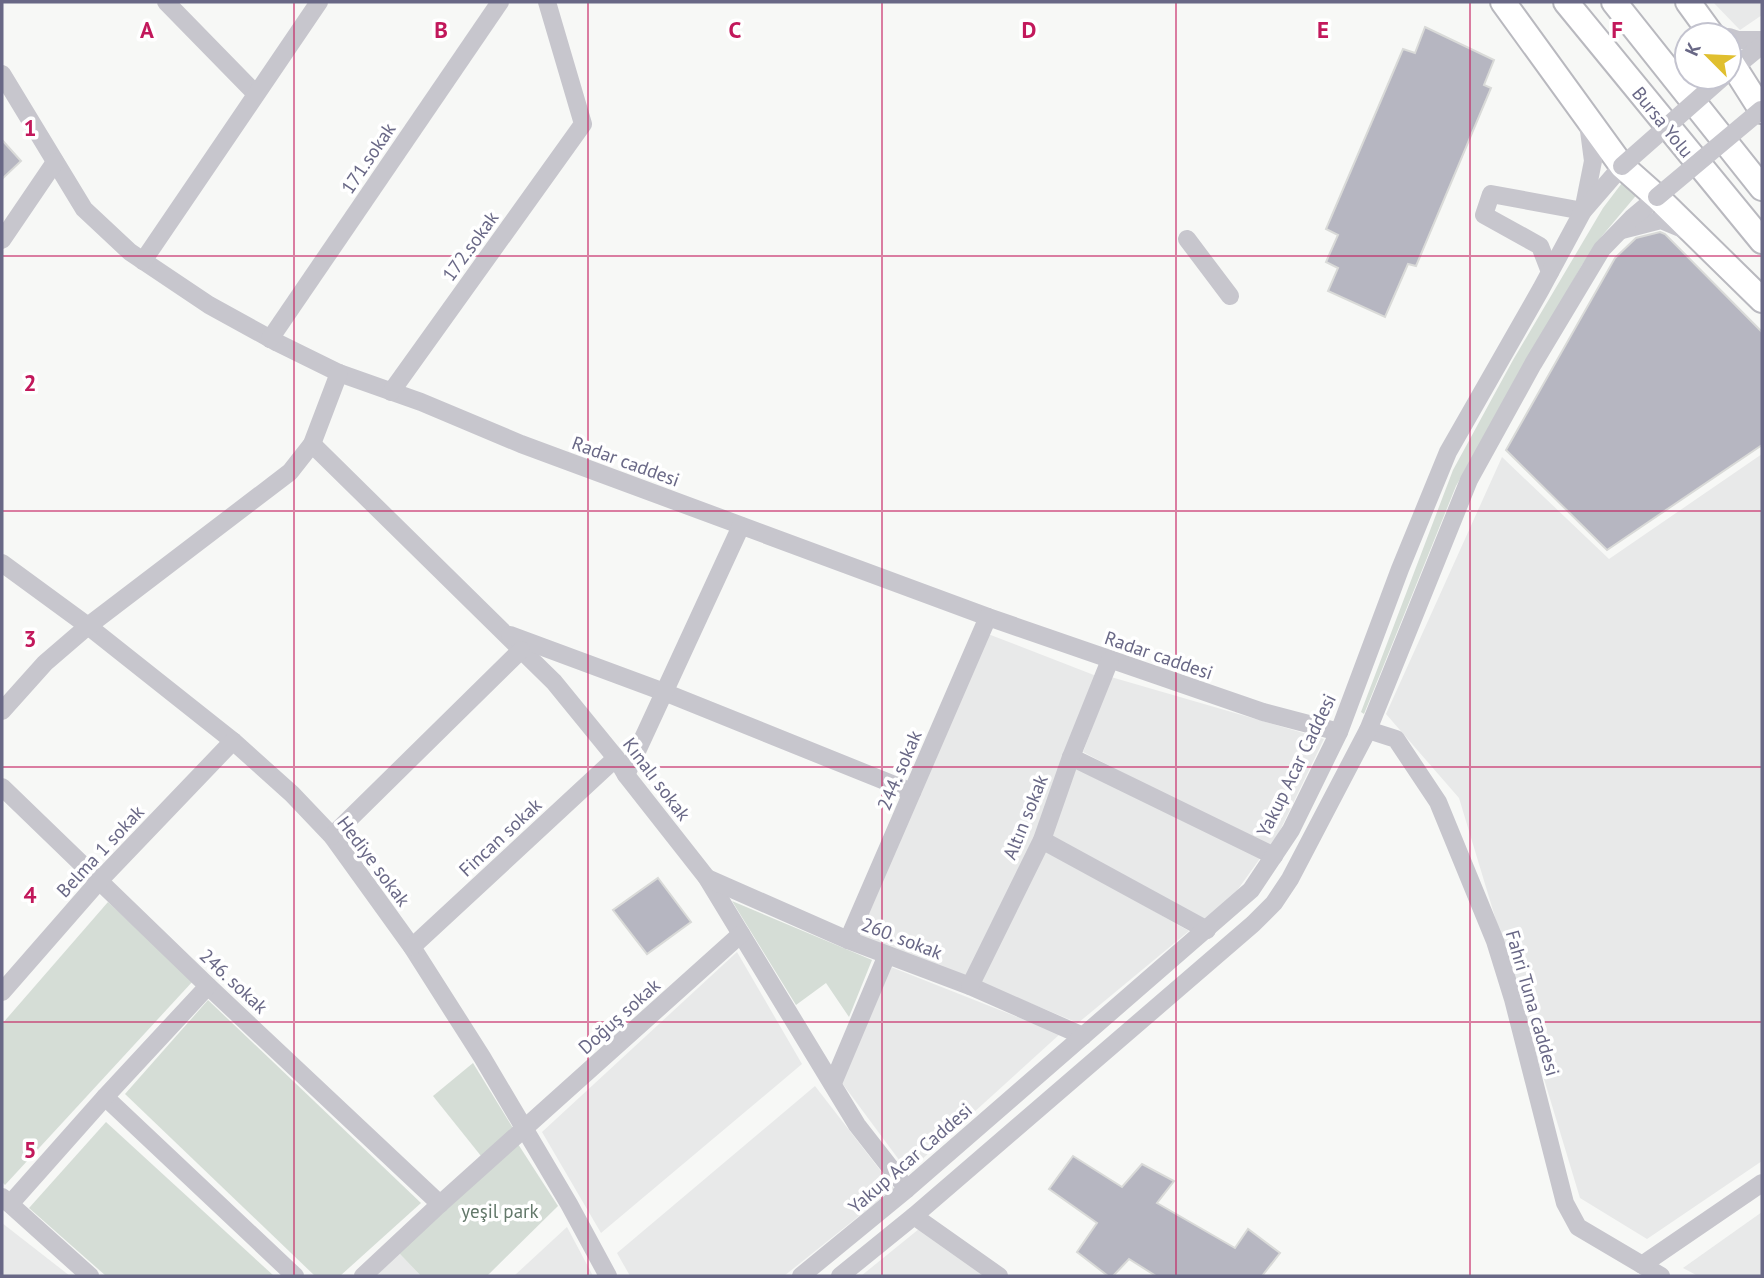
<svg xmlns="http://www.w3.org/2000/svg" width="1764" height="1278" viewBox="0 0 1764 1278" font-family="'PT Sans',sans-serif">
<rect width="100%" height="100%" fill="#f7f8f6"/>
<g fill="#e8e9e9">
<polygon points="1713,2 1762,2 1762,15 1740,30"/>
<polygon points="1762,454 1762,1161 1647,1239 1580,1198 1459,798 1386,714 1502,457 1609,559"/>
<polygon points="988,634 1099,677 1034,844 967,977 859,935"/>
<polygon points="1111,677 1324,739 1271,849 1083,752"/>
<polygon points="1075,768 1261,857 1236,892 1207,923 1050,838"/>
<polygon points="1045,849 1189,931 1078,1023 979,982"/>
<polygon points="737,952 802,1064 601,1233 542,1132"/>
<polygon points="891,967 1060,1034 908,1172 842,1083"/>
<polygon points="815,1086 894,1188 784,1276 630,1276 617,1253"/>
<polygon points="1762,1212 1762,1276 1698,1276 1683,1268"/>
<polygon points="2,1223 70,1276 2,1276"/>
<polygon points="567,1227 593,1276 514,1276"/>
<polygon points="919,1229 985,1276 861,1276"/>
<polygon points="399,1253 421,1276 376,1276"/>
</g>
<g fill="#d5ddd6">
<polygon points="1625,179 1639,192 1602,236 1582,265 1456,486 1364,714 1361,712 1453,470 1513,360 1603,208"/>
<polygon points="732,901 872,960 849,1017 826,983 796,1005"/>
<polygon points="108,902 193,981 5,1185 2,1182 2,1024"/>
<polygon points="208,1000 421,1203 340,1276 315,1276 125,1094"/>
<polygon points="473,1063 513,1128 481,1156 433,1096"/>
<polygon points="106,1122 274,1276 106,1276 29,1208"/>
<polygon points="518,1144 558,1206 487,1276 421,1276 399,1253"/>
</g>
<g fill="#b6b6c1" stroke="#d9dad8" stroke-width="2">
<polygon points="1425,27 1494,60 1484,85 1491,88 1416,266 1408,264 1385,317 1328,291 1338,268 1326,262 1338,235 1326,229 1403,49 1415,53"/>
<polygon points="2,140 21,161 2,179"/>
<polygon points="1660,232 1665,234 1762,332 1762,445 1607,550 1506,450 1615,258 1636,238"/>
<polygon points="658,878 691,922 647,954 613,910"/>
<polygon points="1073,1156 1122,1187 1142,1164 1174,1181 1157,1203 1235,1248 1248,1229 1280,1253 1262,1276 1156,1276 1129,1259 1113,1276 1108,1276 1077,1252 1097,1223 1049,1189"/>
</g>
<g fill="none" stroke-linecap="round" stroke-linejoin="round">
<g stroke="#b9b9bf" stroke-width="28">
<g id="highway">
<polyline points="1503,2 1622,166 1657,197 1762,300"/>
<polyline points="1566,2 1762,241"/>
<polyline points="1614,2 1762,188"/>
<polyline points="1688,2 1712,35"/>
<polyline points="1729,59 1762,111"/>
</g>
</g>
<g stroke="#c7c6cd" stroke-width="18">
<polyline points="166,2 256,94"/>
<polyline points="1729,37 1738,40 1762,40"/>
<polyline points="1729,72 1762,45"/>
<polyline points="2,74 84,209 130,252 209,305 278,343 339,373 421,402 521,444 988,617 1263,712 1339,732"/>
<polyline points="1622,230 1661,220 1685,230"/>
<polyline points="1187,239 1230,296"/>
<polyline points="2,240 55,162"/>
<polyline points="143,261 319,2"/>
<polyline points="1550,272 1540,246 1484,215 1491,194 1583,211 1593,161 1588,123"/>
<polyline points="270,339 500,2"/>
<polyline points="391,392 583,124 547,2"/>
<polyline points="312,444 554,682 616,758 626,775 707,878 857,1125 907,1189"/>
<polyline points="2,563 88,626 233,741 292,794 332,836 412,947 482,1057 569,1204 608,1276"/>
<polyline points="510,635 664,692 912,792"/>
<polyline points="2,711 45,663 88,626 290,472 312,444 339,373"/>
<polyline points="1368,730 1396,739 1438,802 1495,941 1513,999 1565,1203 1578,1227 1661,1276"/>
<polyline points="1071,757 1274,856"/>
<polyline points="626,775 741,526"/>
<polyline points="2,787 208,986 440,1204"/>
<polyline points="332,836 521,650"/>
<polyline points="1042,840 1207,930"/>
<polyline points="707,878 848,940 970,986 1083,1036"/>
<polyline points="848,940 988,617"/>
<polyline points="412,947 616,758"/>
<polyline points="970,986 1042,840 1071,757 1110,660"/>
<polyline points="2,992 99,881 233,741"/>
<polyline points="833,1083 887,955"/>
<polyline points="105,1097 295,1276"/>
<polyline points="2,1197 90,1276"/>
<polyline points="10,1204 105,1097 208,986"/>
<polyline points="914,1216 999,1276"/>
<polyline points="1642,1265 1762,1183"/>
<polyline points="363,1276 440,1204 741,934"/>
<polyline points="801,1276 907,1189 1251,890 1291,830 1339,732 1400,569 1448,452 1541,289 1583,211 1622,166"/>
<polyline points="840,1276 914,1216 1253,924 1274,903 1290,879 1368,730 1469,480 1533,364 1602,249 1632,218 1657,197"/>
</g>
<use href="#highway" stroke="#fff" stroke-width="24"/>
<g stroke="#c7c6cd" stroke-width="18">
<polyline points="1622,166 1723,77"/>
<polyline points="1657,197 1761,110"/>
</g>
</g>
<path fill="none" stroke="#c2185b" stroke-width="2" stroke-opacity="0.55" d="M294 2V1276M588 2V1276M882 2V1276M1176 2V1276M1470 2V1276M2 256H1762M2 511H1762M2 767H1762M2 1022H1762"/>
<g text-anchor="middle" stroke-width="7" stroke-linejoin="round" paint-order="stroke">
<g font-size="19" fill="#696886" stroke="#fff">
<text transform="translate(1663 122) rotate(51)" y="7">Bursa Yolu</text>
<text transform="translate(368 158) rotate(-56)" y="7">171.sokak</text>
<text transform="translate(470 246) rotate(-54)" y="7">172.sokak</text>
<text transform="translate(626 461) rotate(20)" y="7">Radar caddesi</text>
<text transform="translate(1159 655) rotate(19)" y="7">Radar caddesi</text>
<text transform="translate(1296 765) rotate(-64)" y="7">Yakup Acar Caddesi</text>
<text transform="translate(899 770) rotate(-67)" y="7">244. sokak</text>
<text transform="translate(657 779) rotate(53)" y="7">Kınalı sokak</text>
<text transform="translate(1025 817) rotate(-68)" y="7">Altın sokak</text>
<text transform="translate(500 837) rotate(-43)" y="7">Fincan sokak</text>
<text transform="translate(100 851) rotate(-47)" y="7">Belma 1 sokak</text>
<text transform="translate(374 861) rotate(53)" y="7">Hediye sokak</text>
<text transform="translate(902 938) rotate(21)" y="7">260. sokak</text>
<text transform="translate(234 981) rotate(43)" y="7">246. sokak</text>
<text transform="translate(1533 1003) rotate(74)" y="7">Fahri Tuna caddesi</text>
<text transform="translate(619 1016) rotate(-42)" y="7">Doğuş sokak</text>
<text transform="translate(910 1158) rotate(-41)" y="7">Yakup Acar Caddesi</text>
</g>
<g font-size="19" fill="#63786a" stroke="#fff">
<text x="500" y="1218">yeşil park</text>
</g>
</g>
<g font-size="23" text-anchor="middle" font-weight="bold" fill="#c2185b" stroke="#fff" stroke-width="7" stroke-linejoin="round" paint-order="stroke">
<text x="147" y="38">A</text>
<text x="441" y="38">B</text>
<text x="735" y="38">C</text>
<text x="1029" y="38">D</text>
<text x="1323" y="38">E</text>
<text x="1617" y="38">F</text>
<text x="30" y="136">1</text>
<text x="30" y="391">2</text>
<text x="30" y="647">3</text>
<text x="30" y="903">4</text>
<text x="30" y="1158">5</text>
</g>
<rect width="1764" height="1278" fill="none" stroke="#696886" stroke-width="7"/>
<g transform="translate(1708 56) rotate(294)"><circle r="33" fill="#ffffff" stroke="#c3c3cf" stroke-width="2"/>
<path d="M0-5L12 26L0 18L-12 26Z" fill="#e0bf2f"/>
<text y="-10" font-size="19" font-weight="bold" text-anchor="middle" fill="#696886">K</text>
</g>
</svg>
